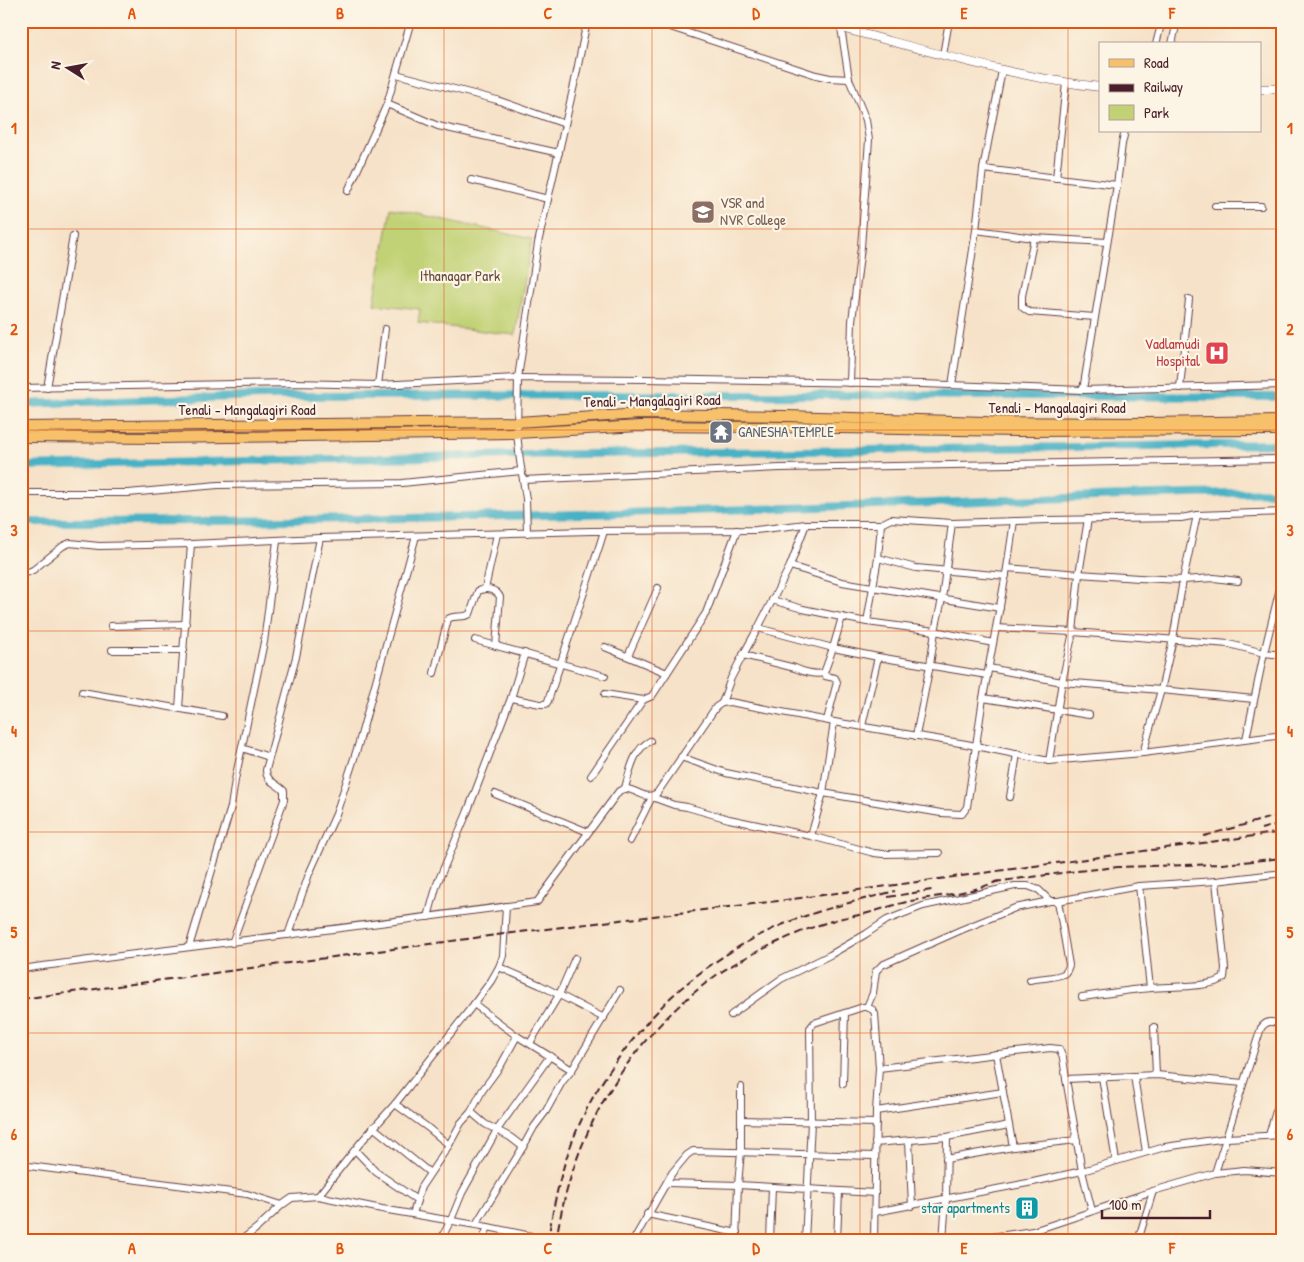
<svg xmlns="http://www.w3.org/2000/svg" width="1304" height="1262" viewBox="0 0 1304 1262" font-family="'Patrick Hand',sans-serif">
<rect width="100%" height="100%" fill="#fcf5e5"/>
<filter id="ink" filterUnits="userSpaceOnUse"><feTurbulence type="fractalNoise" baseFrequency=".02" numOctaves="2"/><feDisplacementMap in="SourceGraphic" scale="10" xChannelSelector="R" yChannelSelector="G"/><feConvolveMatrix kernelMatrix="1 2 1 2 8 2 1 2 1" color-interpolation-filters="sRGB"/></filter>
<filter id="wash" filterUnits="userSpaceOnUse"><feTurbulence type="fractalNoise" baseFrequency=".0096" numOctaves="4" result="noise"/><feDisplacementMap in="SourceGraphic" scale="20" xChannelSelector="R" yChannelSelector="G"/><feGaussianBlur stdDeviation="1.12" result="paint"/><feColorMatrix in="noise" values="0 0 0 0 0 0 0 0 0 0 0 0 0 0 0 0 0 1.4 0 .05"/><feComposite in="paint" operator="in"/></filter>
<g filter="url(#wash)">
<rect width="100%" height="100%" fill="#f6e2c8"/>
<polygon fill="#c1d174" stroke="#867850" points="391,208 532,239 515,335 418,323 420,309 374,304"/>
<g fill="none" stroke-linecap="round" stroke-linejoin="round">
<g stroke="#47b1c5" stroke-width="8">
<polyline points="21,404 265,396 821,395 1283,397"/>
<polyline points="21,466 516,455 1283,444"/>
<path d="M21 522C307 522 592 515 877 505 1012 500 1147 494 1283 492"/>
</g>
</g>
</g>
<g filter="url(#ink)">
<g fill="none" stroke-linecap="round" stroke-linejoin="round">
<g stroke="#643c43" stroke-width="8">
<g id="minor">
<polyline points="652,21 816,75 830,78 849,79"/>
<polyline points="840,21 849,79 866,120 869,140 861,247 852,321 850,383"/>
<polyline points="1156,44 1162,21"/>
<polyline points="1172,44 1177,21"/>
<polyline points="943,55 949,21"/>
<polyline points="396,74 497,100 565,124"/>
<polyline points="387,104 438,126 559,153"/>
<polyline points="983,169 1117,185"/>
<polyline points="1056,178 1066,83"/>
<polyline points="471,180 548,199"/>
<polyline points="348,191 387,104 411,21"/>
<polyline points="1215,206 1261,206"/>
<polyline points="976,230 1034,238 1107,242"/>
<polyline points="1034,238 1022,296 1022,307 1029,312 1095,317"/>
<polyline points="378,385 385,329"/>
<polyline points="952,385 976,230 983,169 1002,70"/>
<polyline points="21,388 295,383 378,385 518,378 645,379 923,384 1083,390 1283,385"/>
<polyline points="47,388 73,236"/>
<polyline points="1180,388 1189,299"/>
<polyline points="1083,390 1117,185 1122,144 1125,131"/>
<polyline points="523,480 780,468 1283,459"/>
<polyline points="21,493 128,493 218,485 402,483 521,471"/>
<polyline points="527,533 526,499 520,461 517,433 518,378 538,243 574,85 587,21"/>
<polyline points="878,558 916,568 1006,576"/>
<polyline points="790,566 842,582 1000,608"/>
<polyline points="1007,568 1079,574 1139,578 1183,580 1214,578 1238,581"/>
<polyline points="21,575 33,570 63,546 70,543 99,546 191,544 320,538 591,531 756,530 806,524 881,524 891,519 952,523 1047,520 1181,518 1197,515 1283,512"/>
<polyline points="485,589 497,534"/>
<polyline points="772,600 803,609 836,616 867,622 935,631 993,643"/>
<polyline points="867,622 878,558 881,524"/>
<polyline points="111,626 186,624"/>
<polyline points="758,628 833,648 878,657 987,675"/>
<polyline points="996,628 1073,632 1229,644 1264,653 1283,655"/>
<polyline points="475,640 605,676"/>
<polyline points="605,647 667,673"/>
<polyline points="112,650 184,650"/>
<path d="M743 655 795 668C803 672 815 675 824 673"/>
<polyline points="628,656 658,588"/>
<polyline points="989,668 1062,682 1161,690 1254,699"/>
<path d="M434 673 448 619C455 614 463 619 470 614L478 591C485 587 496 589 500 597L496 646"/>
<polyline points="82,692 222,716"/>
<polyline points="605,694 643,700 652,696 706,613 737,530"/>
<polyline points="511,698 540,704 546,704 548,701 600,544 604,531"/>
<polyline points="983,698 1089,715"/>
<polyline points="722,703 731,678 743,655 758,628 790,566 806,524"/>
<polyline points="179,708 191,544"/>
<polyline points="827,720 837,682 835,678 825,676 824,673 833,648 842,617"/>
<polyline points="862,726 878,657"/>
<polyline points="916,736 930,665 935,631 942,599 952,523"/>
<polyline points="1246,739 1264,653 1283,576"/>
<polyline points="242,748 269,757"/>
<polyline points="1143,753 1161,690 1173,639 1183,580 1197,515"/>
<polyline points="681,757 726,773 823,793 941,813 962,814 967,807 983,698 1007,568 1014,521"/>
<polyline points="1049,761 1062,682 1073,632 1079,574 1088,519"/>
<polyline points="591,776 643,700"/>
<path d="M625 788C630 771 633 750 650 741"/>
<polyline points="495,794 588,832"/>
<polyline points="1010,797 1017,754"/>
<polyline points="811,836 823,793 834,722"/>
<polyline points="630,841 652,797 674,805 687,807 729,819 811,836 874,853 883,854 939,853"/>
<polyline points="1139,886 1150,988"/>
<polyline points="428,917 437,884 467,813 511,698 525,653"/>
<polyline points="288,935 309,874 336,814 358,746 416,536"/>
<path d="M232 943 284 800V791C277 783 266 782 266 770L296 657 320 538"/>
<polyline points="189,947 231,807 235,780 264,642 277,541"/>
<polyline points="499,967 540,985 604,1018"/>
<path d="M21 969C193 946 365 926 537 902L619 791C633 783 643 803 657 793L716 707 722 703 730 702 834 722 966 744 1049 761 1143 753 1283 735"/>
<path d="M1030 980C1038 978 1059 978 1065 973 1068 970 1068 969 1069 965L1058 901 1139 886 1216 881 1283 873"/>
<path d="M1082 997C1105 994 1128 990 1151 988 1170 986 1210 988 1224 978L1225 968 1216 881"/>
<polyline points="867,1007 873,993 876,971 882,965 961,930 1015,908 1050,901"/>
<polyline points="731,1015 781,979 830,955 866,934 887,920 923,906 1015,886 1028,886 1039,890 1050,901 1058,901"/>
<polyline points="1154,1027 1156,1075"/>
<polyline points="530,1043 559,995 575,958"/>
<polyline points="996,1054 1013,1147"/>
<polyline points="879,1068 1050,1048 1059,1049 1063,1058 1066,1079 1082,1171 1092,1211"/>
<polyline points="572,1070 620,990"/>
<polyline points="1134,1076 1146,1152"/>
<polyline points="1102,1077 1116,1161"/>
<polyline points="1066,1079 1156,1075 1243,1083"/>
<polyline points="843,1084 845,1013"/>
<polyline points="395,1104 427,1127 449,1145"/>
<polyline points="876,1111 1003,1092"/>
<polyline points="471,1112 485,1124 510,1137 523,1147 534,1127 546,1111 562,1082 572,1070 517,1036"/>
<polyline points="741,1120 876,1123"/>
<polyline points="373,1127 430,1173"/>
<polyline points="1269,1135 1283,1087"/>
<polyline points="909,1140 912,1206"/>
<polyline points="875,1143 947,1137 1009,1125"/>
<polyline points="355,1150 376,1172 417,1200"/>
<polyline points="946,1159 1013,1147 1077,1140"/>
<polyline points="21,1165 247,1194 282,1205"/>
<path d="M1215 1173 1261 1028C1268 1019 1273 1022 1283 1024"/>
<polyline points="667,1183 738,1185 875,1193"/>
<polyline points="318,1196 361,1142 395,1104 474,1004"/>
<polyline points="875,1212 1033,1182 1082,1171 1165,1147 1227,1138 1283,1135"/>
<polyline points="413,1214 421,1187 449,1145 461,1123 471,1112 482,1091 501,1065 517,1036 474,1004 491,981 499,967 503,956 506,906"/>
<polyline points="647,1214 737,1233"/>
<polyline points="476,1224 523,1147"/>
<polyline points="240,1241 257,1228 282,1205 292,1198 318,1196 382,1209 488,1227 531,1236 536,1241"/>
<polyline points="440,1241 451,1220 462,1193 497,1130 550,1056"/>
<polyline points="482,1241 488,1227"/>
<polyline points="633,1241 672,1173 687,1155 693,1151 875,1156"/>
<polyline points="736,1241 738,1185 741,1151 741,1087"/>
<polyline points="770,1241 772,1187"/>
<polyline points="805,1241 811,1122 810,1028 814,1023 863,1007 867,1007 873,1010 875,1014 879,1068 876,1111 874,1241"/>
<polyline points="837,1241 839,1191"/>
<polyline points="943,1241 946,1199 947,1137"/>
<polyline points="963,1241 1033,1231 1153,1191 1215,1173 1244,1170 1283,1173"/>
<polyline points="1138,1241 1153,1191"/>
<polyline points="1259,1241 1283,1238"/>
</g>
</g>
<g stroke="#643c43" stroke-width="9">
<g id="tertiary">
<path d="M841 28C926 50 1012 77 1100 87"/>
<polyline points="1260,89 1283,89"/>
</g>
</g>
<g stroke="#643c43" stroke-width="12">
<g id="primary">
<polyline points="21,427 517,422 640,414 786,416 986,422 1148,423 1283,421"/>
<polyline points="21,437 160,438 517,433 639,426 782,427 1017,431 1283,430"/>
</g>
</g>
<use href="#minor" stroke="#fff" stroke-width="6"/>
<use href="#tertiary" stroke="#fff" stroke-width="8"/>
<use href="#primary" stroke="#f7c06b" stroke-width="10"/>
<g stroke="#4a1f2b" stroke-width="2" stroke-dasharray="8 4" stroke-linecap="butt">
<polyline points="1261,829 1283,823"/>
<polyline points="1204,836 1283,814"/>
<polyline points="994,882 1077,871 1118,867 1222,864 1283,858"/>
<polyline points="888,897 932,890"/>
<polyline points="21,999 504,934 778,901 1283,832"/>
<path d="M548 1241C554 1200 563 1159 581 1121 598 1083 624 1049 651 1018 657 1012 663 1005 669 999 704 966 752 935 797 919 829 907 862 900 895 891"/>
<path d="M556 1241C573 1131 628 1039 718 974 736 962 758 951 778 942 797 933 817 925 838 919 846 917 855 916 864 914 880 910 895 904 911 901 931 897 951 895 971 890 980 888 990 884 999 881"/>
</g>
</g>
</g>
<path fill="none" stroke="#e0560e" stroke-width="1" stroke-opacity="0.55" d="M236 21V1241M444 21V1241M652 21V1241M860 21V1241M1068 21V1241M21 229H1283M21 430H1283M21 631H1283M21 832H1283M21 1033H1283"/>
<defs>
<g id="university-square" transform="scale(1.25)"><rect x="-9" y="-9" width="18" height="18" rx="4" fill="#8d6e63" stroke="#fcf5e5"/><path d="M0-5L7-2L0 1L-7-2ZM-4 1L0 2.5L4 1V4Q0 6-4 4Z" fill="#fff"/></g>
<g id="hospital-square" transform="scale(1.25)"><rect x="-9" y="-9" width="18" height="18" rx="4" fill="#e0444e" stroke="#fcf5e5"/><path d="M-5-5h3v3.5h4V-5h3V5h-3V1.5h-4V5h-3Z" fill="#fff"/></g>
<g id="temple-square" transform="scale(1.25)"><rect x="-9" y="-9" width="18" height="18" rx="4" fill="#6b7280" stroke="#fcf5e5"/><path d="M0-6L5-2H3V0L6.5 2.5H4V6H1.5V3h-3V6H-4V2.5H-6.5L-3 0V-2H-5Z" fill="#fff"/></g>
<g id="building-square" transform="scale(1.25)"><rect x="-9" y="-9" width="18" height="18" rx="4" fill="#0f9aa8" stroke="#fcf5e5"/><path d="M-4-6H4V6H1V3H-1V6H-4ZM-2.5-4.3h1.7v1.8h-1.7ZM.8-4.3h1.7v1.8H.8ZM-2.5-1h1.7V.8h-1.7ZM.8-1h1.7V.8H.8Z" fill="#fff"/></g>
</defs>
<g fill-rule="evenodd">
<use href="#university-square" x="703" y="212"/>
<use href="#hospital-square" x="1217" y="353"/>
<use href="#temple-square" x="721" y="432"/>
<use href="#building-square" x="1027" y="1208"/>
</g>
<g text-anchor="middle" stroke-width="4.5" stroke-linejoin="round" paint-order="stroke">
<g font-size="15" fill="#785e54" stroke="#fcf5e5" text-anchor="start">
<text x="720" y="208">VSR and<tspan x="720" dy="17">NVR College</tspan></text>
</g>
<g font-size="15" fill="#684c3d" stroke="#fcf5e5">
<text x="460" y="281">Ithanagar Park</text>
</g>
<g font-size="15" fill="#be3a42" stroke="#fcf5e5" text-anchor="end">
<text x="1200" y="349">Vadlamudi<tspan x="1200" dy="17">Hospital</tspan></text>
</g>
<g font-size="15" fill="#4a1f2b" stroke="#fcf5e5">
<text transform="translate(652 401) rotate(-1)" y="5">Tenali - Mangalagiri Road</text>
<text x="1057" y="413">Tenali - Mangalagiri Road</text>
<text x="247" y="415">Tenali - Mangalagiri Road</text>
</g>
<g font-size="15" fill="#5b616d" stroke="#fcf5e5" text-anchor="start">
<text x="738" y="437">GANESHA TEMPLE</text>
</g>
<g font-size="15" fill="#0d838f" stroke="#fcf5e5" text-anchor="end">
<text x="1010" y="1213">star apartments</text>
</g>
</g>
<rect width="1304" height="1262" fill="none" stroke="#fcf5e5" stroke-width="55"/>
<rect x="1099" y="42" width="162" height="90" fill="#fcf5e5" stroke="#b59f9b"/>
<rect x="1109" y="59" width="25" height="8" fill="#f7c06b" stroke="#b59f9b"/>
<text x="1144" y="68" font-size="15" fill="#4a1f2b">Road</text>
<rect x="1109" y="84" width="25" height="8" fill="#4a1f2b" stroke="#b59f9b"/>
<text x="1144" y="92" font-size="15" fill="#4a1f2b">Railway</text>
<rect x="1109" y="105" width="25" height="15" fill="#c1d174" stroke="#b59f9b"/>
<text x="1144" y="118" font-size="15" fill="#4a1f2b">Park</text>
<g transform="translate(68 68) rotate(281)" stroke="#fcf5e5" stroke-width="4" paint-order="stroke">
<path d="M0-4L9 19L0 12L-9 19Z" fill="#4a1f2b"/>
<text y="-8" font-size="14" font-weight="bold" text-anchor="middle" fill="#4a1f2b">N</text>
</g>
<path d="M1102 1210v8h108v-8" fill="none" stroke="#4a1f2b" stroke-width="2.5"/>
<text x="1109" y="1210" font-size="15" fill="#4a1f2b" stroke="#fcf5e5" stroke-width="4" paint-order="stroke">100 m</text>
<rect x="28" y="28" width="1248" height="1206" fill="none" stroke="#e0560e" stroke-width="2"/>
<g font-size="16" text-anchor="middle" font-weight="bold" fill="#e0560e">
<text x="132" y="19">A</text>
<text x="340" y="19">B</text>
<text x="548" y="19">C</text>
<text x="756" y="19">D</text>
<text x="964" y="19">E</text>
<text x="1172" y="19">F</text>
<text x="14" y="134">1</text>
<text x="1290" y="134">1</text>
<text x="14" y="335">2</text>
<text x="1290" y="335">2</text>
<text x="14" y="536">3</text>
<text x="1290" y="536">3</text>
<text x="14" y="737">4</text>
<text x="1290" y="737">4</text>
<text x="14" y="938">5</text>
<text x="1290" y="938">5</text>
<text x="14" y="1140">6</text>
<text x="1290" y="1140">6</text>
<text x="132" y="1254">A</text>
<text x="340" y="1254">B</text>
<text x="548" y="1254">C</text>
<text x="756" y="1254">D</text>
<text x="964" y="1254">E</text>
<text x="1172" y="1254">F</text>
</g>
</svg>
